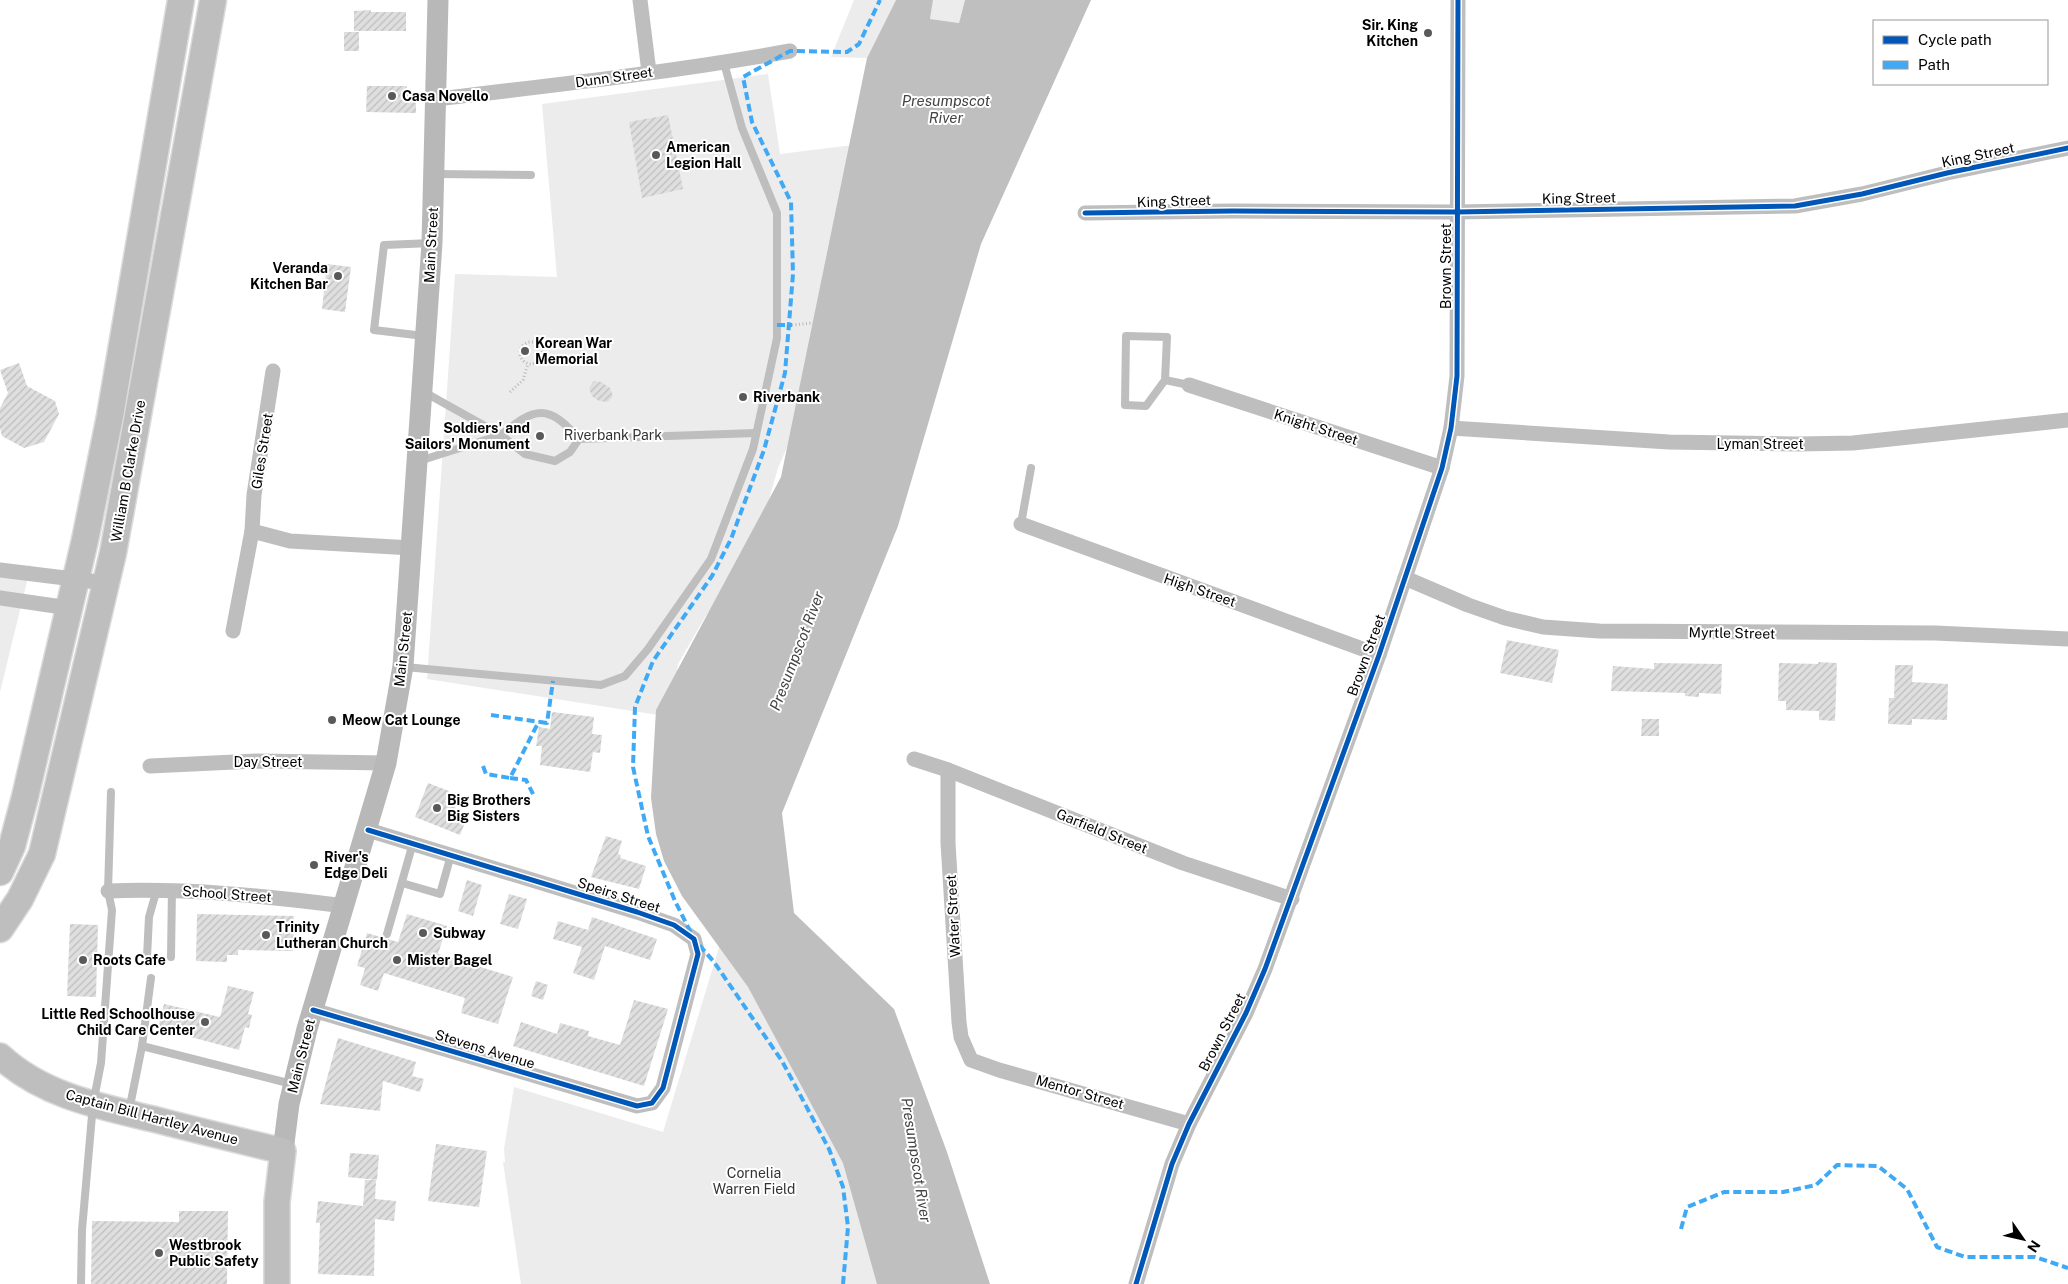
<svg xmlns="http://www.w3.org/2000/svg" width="2068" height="1284" viewBox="0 0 2068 1284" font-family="'Public Sans',sans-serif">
<defs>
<pattern id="building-hatch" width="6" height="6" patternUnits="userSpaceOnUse" patternTransform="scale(1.25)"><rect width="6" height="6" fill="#dfdfdf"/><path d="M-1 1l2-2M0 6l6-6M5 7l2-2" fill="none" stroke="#bebebe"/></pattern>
</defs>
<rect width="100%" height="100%" fill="#fff"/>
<g fill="#ececec">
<polygon points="854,0 896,0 867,58 831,57"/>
<polygon points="933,0 965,0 959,23 930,19"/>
<polygon points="768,74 780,154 861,144 795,429 778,468 766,510 742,569 705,617 678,664 671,717 427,679 455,274 557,277 542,104"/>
<polygon points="31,565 0,692 0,574"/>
<polygon points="720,944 825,1083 879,1284 521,1284 503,1162 505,1162 504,1149 514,1087 663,1132"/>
</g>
<polygon fill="#bfbfbf" points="896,0 933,0 930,19 959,23 965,0 1091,0 981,244 898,526 782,813 794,913 894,1009 947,1152 990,1284 877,1284 843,1163 748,987 682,896 664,861 656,834 651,798 656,710 781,477 867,58"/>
<g fill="url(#building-hatch)">
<polygon points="371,10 371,12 406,12 406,31 354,31 354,11"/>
<rect x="344" y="32" width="15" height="19"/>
<polygon points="367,86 407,86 407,92 416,92 416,113 366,112"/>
<polygon points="668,115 683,189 642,198 629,122"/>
<polygon points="327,264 351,267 345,312 322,309"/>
<polygon points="19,363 27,386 55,401 59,414 44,442 24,448 2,436 0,428 0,408 8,393 0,370"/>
<polygon points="594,381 601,382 610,388 613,396 608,402 599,401 592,396 589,388"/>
<polygon points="1507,640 1559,650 1552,683 1500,673"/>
<polygon points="1818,662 1837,663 1835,721 1819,720 1819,711 1786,710 1786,701 1778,701 1779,663 1818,664"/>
<polygon points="1654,663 1722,664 1721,694 1699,693 1699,697 1685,696 1685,693 1611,691 1613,666 1654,669"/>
<polygon points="1895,665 1913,665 1912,682 1948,684 1947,720 1912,719 1912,725 1888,724 1889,698 1894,698"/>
<polygon points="552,712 594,717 592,734 602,735 600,753 593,752 590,772 540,765 542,746 536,746 539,727 550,729"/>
<polygon points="1642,719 1659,719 1659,736 1641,736"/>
<polygon points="428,783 449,791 445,801 456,805 454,812 467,817 460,835 415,817"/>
<polygon points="606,836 622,841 618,854 621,855 620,858 646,866 639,889 591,877"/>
<polygon points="467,880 482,885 473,916 458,911"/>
<polygon points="509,894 527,899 518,929 500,924"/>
<polygon points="197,914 294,916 293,951 238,950 238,955 227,955 227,962 196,961"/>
<polygon points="407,914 447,926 438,954 513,977 498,1024 461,1013 465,998 384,973 378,991 360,985 365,968 357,966 367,933 398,942"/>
<polygon points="592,917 657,939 650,960 605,946 594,980 573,973 582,947 553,939 558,921 588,930"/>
<polygon points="70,924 98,925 96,997 67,996"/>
<polygon points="536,981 548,985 543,1000 531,996"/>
<polygon points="228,986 254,992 248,1014 252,1015 249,1028 245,1027 239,1050 158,1028 164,1004 220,1017"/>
<polygon points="634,1000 668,1009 644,1086 513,1046 521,1022 557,1034 560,1023 589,1031 588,1036 620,1045"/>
<polygon points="338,1038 416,1062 412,1076 424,1079 420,1092 383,1081 380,1111 320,1104"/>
<polygon points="436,1144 487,1151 479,1207 428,1201"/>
<polygon points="350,1153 379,1155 377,1180 348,1177"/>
<polygon points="365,1180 376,1180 375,1199 396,1201 394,1221 375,1219 374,1276 318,1274 320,1223 316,1223 318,1201 363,1206"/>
<polygon points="179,1211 228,1211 227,1284 91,1284 92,1221 179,1222"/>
</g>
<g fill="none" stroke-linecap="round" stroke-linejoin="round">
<g stroke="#dbdbdb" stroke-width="28">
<path id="primary" d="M0 1056C43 1096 102 1107 157 1120 199 1131 241 1141 283 1151L277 1202V1284"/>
</g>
<g stroke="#dbdbdb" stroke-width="29">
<g id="trunk">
<polyline points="0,872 12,846 25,797 85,540 110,416 181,0"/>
<polyline points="0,929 20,899 42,854 113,553 213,0"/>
</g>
</g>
<g stroke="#b9b9b9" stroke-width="3" stroke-dasharray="1 2.5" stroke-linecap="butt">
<polyline points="792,325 813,323"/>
<circle cx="531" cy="353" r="11"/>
<polyline points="510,392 523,380 528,364"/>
</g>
<g stroke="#bebebe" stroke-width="8">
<polyline points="435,174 531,175"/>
<polyline points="424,336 374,330 384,245 432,243"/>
<polyline points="1165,380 1146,406 1125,405 1126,336 1167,337 1165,380 1189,385"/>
<path d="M424 392 501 435C535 407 548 403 579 439"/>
<polyline points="419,461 501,435 525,454 555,461 570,452 579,439 756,433"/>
<polyline points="1021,524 1031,468"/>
<polyline points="405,667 601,685 625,676 648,649 711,559 753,449 777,338 777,213 742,128 724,63"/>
<polyline points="402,883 440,894 451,855"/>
<polyline points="387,934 413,843"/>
<polyline points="147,957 149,917 157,889"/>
<polyline points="171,957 172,889"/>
<polyline points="142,1046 151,978"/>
<polyline points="129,1111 142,1046 292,1084"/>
<polyline points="81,1284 82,1230 93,1104 101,1063 112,910 108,891 111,792"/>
</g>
<g stroke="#bebebe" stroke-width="15">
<polyline points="640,0 649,72"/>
<path d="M437 99C555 85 673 72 790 51"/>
<polyline points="1085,213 1233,211 1457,212 1795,206 1862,194 1947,173 2068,148"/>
<polyline points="1189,385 1442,468"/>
<polyline points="1451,428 1669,442 1799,444 1853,443 2068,420"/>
<polyline points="1021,524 1379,655"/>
<polyline points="252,531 290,541 412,548"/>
<polyline points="0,570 106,583"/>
<polyline points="1405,578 1468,605 1505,618 1543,627 1599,631 1935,633 2068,639"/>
<polyline points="0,598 69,608"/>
<polyline points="233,631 252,531 254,495 273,371"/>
<polyline points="914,759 948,770 1183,863 1292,899"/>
<polyline points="150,766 257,761 386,763"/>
<polyline points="948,770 948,843 959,1022 961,1037 971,1060 999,1070 1189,1124"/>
<path d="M108 891C188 888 266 896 345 906"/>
<polyline points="313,1010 637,1106 652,1103 663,1088 698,954 694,939 674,925 637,912 368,830"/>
<polyline points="1136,1284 1172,1164 1189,1124 1246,1013 1265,969 1379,655 1442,468 1451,428 1457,376 1458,0"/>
</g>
<polyline stroke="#b8b8b8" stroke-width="21" points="283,1151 289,1104 307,1029 386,763 403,666 432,243 438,0"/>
<use href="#primary" stroke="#bebebe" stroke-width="25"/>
<use href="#trunk" stroke="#bebebe" stroke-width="26"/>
<g stroke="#3fa9f5" stroke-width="4" stroke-dasharray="8 4" stroke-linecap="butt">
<polyline points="777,325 792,325"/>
<polyline points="491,715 540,722"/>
<polyline points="483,766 486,774 510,778 536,727 540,722 547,723 553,681"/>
<polyline points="510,778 526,780 534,796"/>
<polyline points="1681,1229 1687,1207 1724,1192 1783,1192 1816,1185 1837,1165 1878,1166 1907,1189 1937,1247 1965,1257 2035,1257 2068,1268"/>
<polyline points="843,1284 848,1227 843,1187 829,1149 782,1061 714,962 694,939 675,901 648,836 633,767 635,707 653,661 712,576 731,539 764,450 785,373 793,274 791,202 752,122 743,77 790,51 847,52 859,44 880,0"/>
</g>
<g stroke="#fff" stroke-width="8">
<g id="cycleway">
<polyline points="1085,213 1233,211 1457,212 1795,206 1862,194 1947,173 2068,148"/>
<polyline points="313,1010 637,1106 652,1103 663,1088 698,954 694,939 674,925 637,912 368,830"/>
<polyline points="1136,1284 1172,1164 1189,1124 1246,1013 1265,969 1379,655 1442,468 1451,428 1457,376 1458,0"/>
</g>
</g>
<use href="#cycleway" stroke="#0057b8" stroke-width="5"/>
</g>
<g fill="#595959" stroke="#fff" stroke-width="2">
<circle cx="1428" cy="33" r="5"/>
<circle cx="392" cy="96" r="5"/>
<circle cx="656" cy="155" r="5"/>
<circle cx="338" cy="276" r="5"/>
<circle cx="525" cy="351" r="5"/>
<circle cx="743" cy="397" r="5"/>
<circle cx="540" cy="436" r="5"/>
<circle cx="332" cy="720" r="5"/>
<circle cx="437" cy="808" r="5"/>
<circle cx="314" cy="865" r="5"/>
<circle cx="423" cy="933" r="5"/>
<circle cx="266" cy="935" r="5"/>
<circle cx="83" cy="960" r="5"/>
<circle cx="397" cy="960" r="5"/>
<circle cx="205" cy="1022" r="5"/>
<circle cx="159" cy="1253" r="5"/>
</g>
<g text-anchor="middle" stroke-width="4" stroke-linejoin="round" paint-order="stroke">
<g font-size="14" font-weight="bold" fill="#000" stroke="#fff" text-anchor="start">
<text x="1418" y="30" text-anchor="end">Sir. King<tspan x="1418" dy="16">Kitchen</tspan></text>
<text x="402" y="101">Casa Novello</text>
<text x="666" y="152">American<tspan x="666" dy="16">Legion Hall</tspan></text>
<text x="328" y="273" text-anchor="end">Veranda<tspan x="328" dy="16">Kitchen Bar</tspan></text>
<text x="535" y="348">Korean War<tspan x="535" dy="16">Memorial</tspan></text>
<text x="753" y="402">Riverbank</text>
<text x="530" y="433" text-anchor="end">Soldiers' and<tspan x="530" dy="16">Sailors' Monument</tspan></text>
<text x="342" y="725">Meow Cat Lounge</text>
<text x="447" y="805">Big Brothers<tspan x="447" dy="16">Big Sisters</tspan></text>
<text x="324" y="862">River's<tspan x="324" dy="16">Edge Deli</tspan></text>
<text x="276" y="932">Trinity<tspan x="276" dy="16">Lutheran Church</tspan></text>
<text x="433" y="938">Subway</text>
<text x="93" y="965">Roots Cafe</text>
<text x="407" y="965">Mister Bagel</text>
<text x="195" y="1019" text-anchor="end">Little Red Schoolhouse<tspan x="195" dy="16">Child Care Center</tspan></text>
<text x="169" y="1250">Westbrook<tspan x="169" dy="16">Public Safety</tspan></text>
</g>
<g font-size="14" fill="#000" stroke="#fff">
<text transform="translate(614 77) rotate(-8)" y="5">Dunn Street</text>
<text transform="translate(1978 155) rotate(-12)" y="5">King Street</text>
<text transform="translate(1579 198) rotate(-1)" y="5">King Street</text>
<text transform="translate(1174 201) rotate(-2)" y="5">King Street</text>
<text transform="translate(431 245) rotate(-87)" y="5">Main Street</text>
<text transform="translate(1446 266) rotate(-90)" y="5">Brown Street</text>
<text transform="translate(1316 427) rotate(18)" y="5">Knight Street</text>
<text x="1760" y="449">Lyman Street</text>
<text transform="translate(262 451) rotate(-81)" y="5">Giles Street</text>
<text transform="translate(128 471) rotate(-80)" y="5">William B Clarke Drive</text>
<text transform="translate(1200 590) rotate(19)" y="5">High Street</text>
<text transform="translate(1732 633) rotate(1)" y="5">Myrtle Street</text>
<text transform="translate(403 649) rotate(-84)" y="5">Main Street</text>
<text transform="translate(1366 655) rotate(-70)" y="5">Brown Street</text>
<text x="268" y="767">Day Street</text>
<text transform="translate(1102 831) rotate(22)" y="5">Garfield Street</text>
<text transform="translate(227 894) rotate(4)" y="5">School Street</text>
<text transform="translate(619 895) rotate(18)" y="5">Speirs Street</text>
<text transform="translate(953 916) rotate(-93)" y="5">Water Street</text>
<text transform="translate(1222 1032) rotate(-63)" y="5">Brown Street</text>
<text transform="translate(485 1049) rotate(17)" y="5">Stevens Avenue</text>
<text transform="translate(301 1056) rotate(-76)" y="5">Main Street</text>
<text transform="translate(1080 1092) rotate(16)" y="5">Mentor Street</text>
<text transform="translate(152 1117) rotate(15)" y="5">Captain Bill Hartley Avenue</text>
</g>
<g font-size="14" fill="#333" stroke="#fff">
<text x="613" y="440">Riverbank Park</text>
<text x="754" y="1178">Cornelia<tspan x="754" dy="16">Warren Field</tspan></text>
</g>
<g font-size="15" font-style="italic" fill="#444" stroke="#fff">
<text x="946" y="106">Presumpscot<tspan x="946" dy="17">River</tspan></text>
<text transform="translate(797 651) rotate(-69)" y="5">Presumpscot River</text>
<text transform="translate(916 1160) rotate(81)" y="5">Presumpscot River</text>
</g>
</g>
<rect x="1873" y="20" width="175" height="65" fill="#ffffff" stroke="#999999"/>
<rect x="1883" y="36" width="25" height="8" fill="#0057b8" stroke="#999999"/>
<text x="1918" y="45" font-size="15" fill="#000000">Cycle path</text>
<rect x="1883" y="61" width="25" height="8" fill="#3fa9f5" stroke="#999999"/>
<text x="1918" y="70" font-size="15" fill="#000000">Path</text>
<g transform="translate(2023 1239) rotate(124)" stroke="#ffffff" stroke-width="4" paint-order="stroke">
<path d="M0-4L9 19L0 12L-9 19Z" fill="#000000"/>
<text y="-8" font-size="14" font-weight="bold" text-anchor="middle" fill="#000000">N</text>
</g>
</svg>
